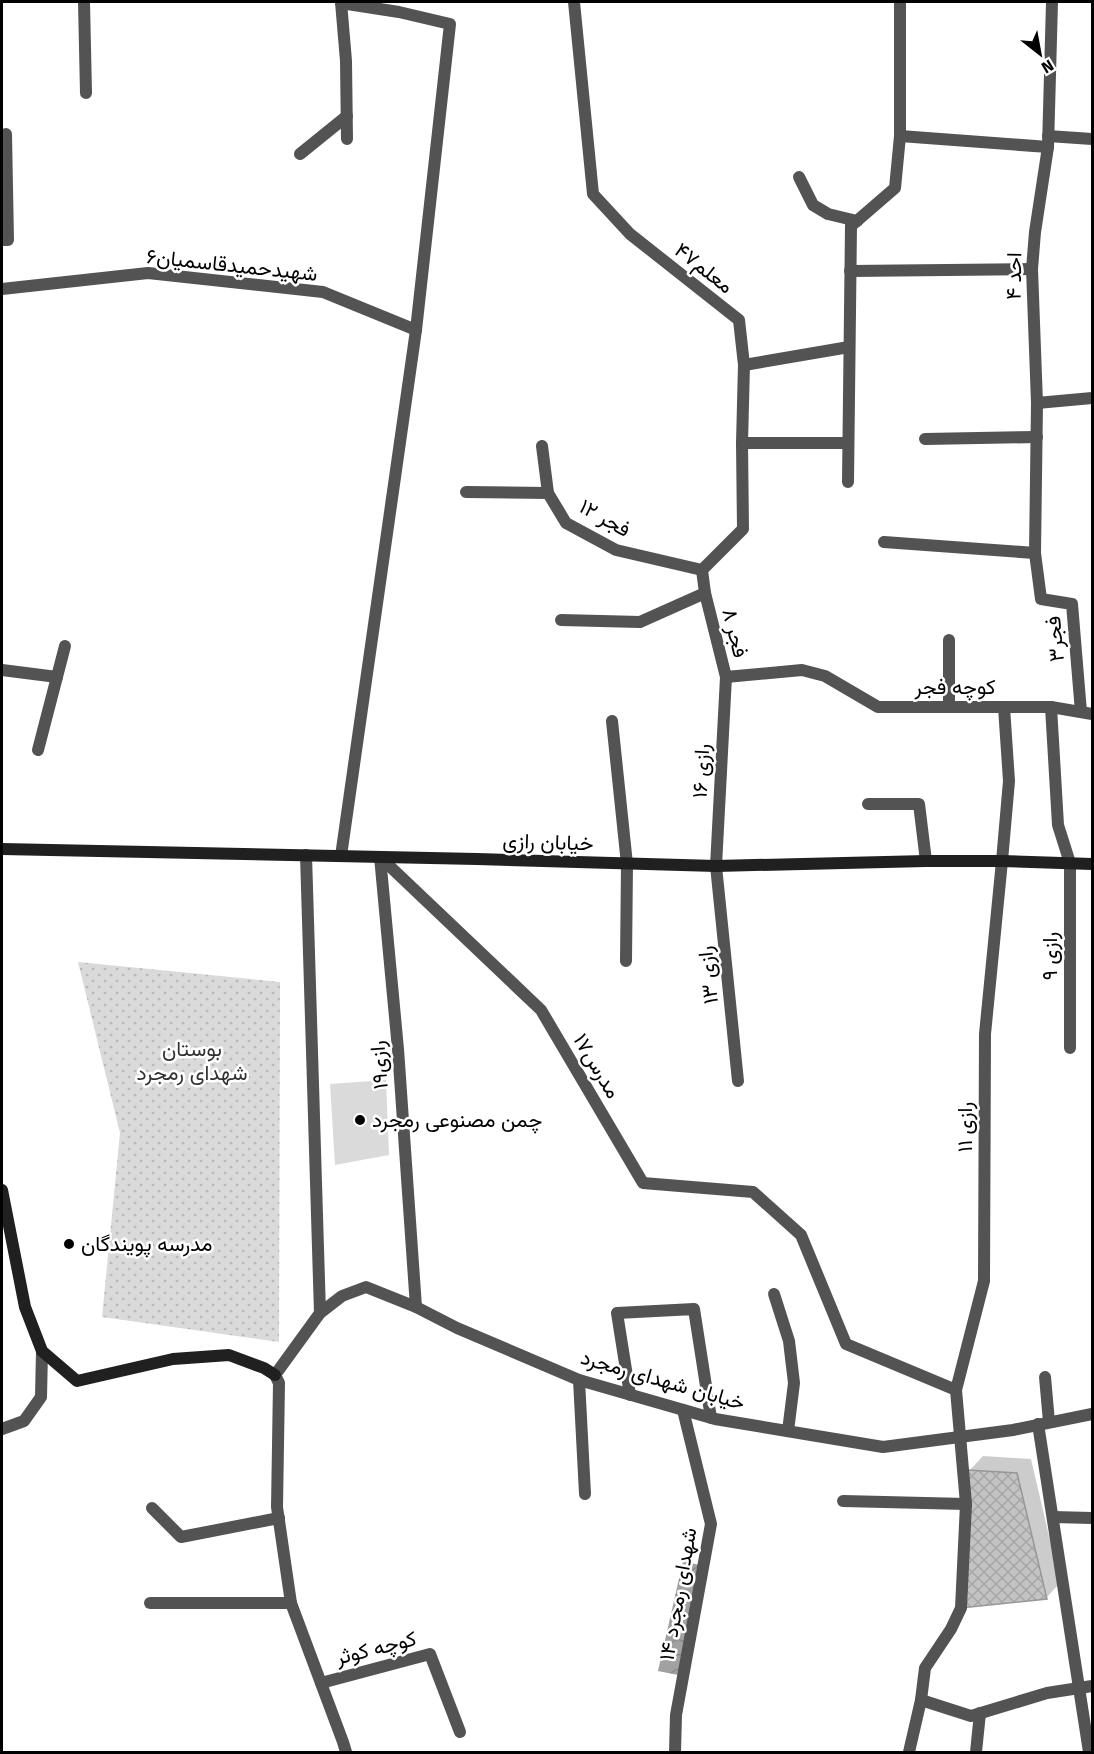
<svg xmlns="http://www.w3.org/2000/svg" width="1094" height="1754" viewBox="0 0 1094 1754" font-family="'Fira Sans',Vazirmatn,sans-serif">
<defs>
<pattern id="grass-dots" width="8" height="8" patternUnits="userSpaceOnUse" patternTransform="scale(1.5)"><rect width="8" height="8" fill="#dadada"/><path d="M2 2h.1M6 6h.1" fill="none" stroke="#b9b9b9" stroke-width="1.8" stroke-linecap="round"/></pattern>
<pattern id="water-waves" width="16" height="10" patternUnits="userSpaceOnUse" patternTransform="scale(1.5)"><rect width="16" height="10" fill="#a1a1a1"/><path d="M0 5q4-4 8 0t8 0" fill="none" stroke="#898989"/></pattern>
<pattern id="building-cross-hatch" width="8" height="8" patternUnits="userSpaceOnUse" patternTransform="scale(1.5)"><rect width="8" height="8" fill="#c3c3c3"/><path d="M0 0l8 8M0 8l8-8" fill="none" stroke="#a6a6a6"/></pattern>
</defs>
<rect width="100%" height="100%" fill="#fff"/>
<polygon fill="url(#grass-dots)" points="78,962 280,982 279,1342 102,1317 120,1133"/>
<polygon fill="#dadada" points="386,1080 389,1155 335,1165 330,1084"/>
<polygon fill="url(#water-waves)" points="683,1561 704,1566 688,1677 658,1671"/>
<polygon fill="#0003" points="983,1456 1031,1459 1060,1583 1046,1598 969,1471"/>
<polygon fill="url(#building-cross-hatch)" stroke="#979797" stroke-width="1.5" points="967,1470 1017,1473 1047,1599 961,1608"/>
<g fill="none" stroke-linecap="round" stroke-linejoin="round">
<g stroke="#535353" stroke-width="12">
<polyline points="84,2 86,93"/>
<polyline points="341,2 346,61 347,139"/>
<polyline points="574,2 593,194 630,234 739,320 744,365 742,443 743,529 702,570"/>
<polyline points="1052,2 1048,147 1035,232 1032,269 1037,403 1035,553 1041,599 1072,604 1081,712"/>
<polyline points="341,3 399,12 450,24 416,330 341,856"/>
<polyline points="900,136 1048,147"/>
<polyline points="1048,136 1092,139"/>
<polyline points="300,154 347,116"/>
<polyline points="799,177 813,205 828,214 857,221"/>
<polyline points="2,240 8,240 6,134"/>
<polyline points="850,271 1032,269"/>
<polyline points="2,289 148,273 323,292 416,330"/>
<polyline points="744,365 849,347"/>
<polyline points="1037,403 1092,398"/>
<polyline points="925,439 1037,437"/>
<polyline points="742,443 848,443"/>
<polyline points="542,446 548,493 566,523 616,550 702,570"/>
<polyline points="848,482 851,226 895,188 900,136 900,2"/>
<polyline points="466,492 548,493"/>
<polyline points="884,542 1035,553"/>
<polyline points="702,570 705,593 726,677 802,670 825,676 878,707 1051,707 1092,714"/>
<polyline points="561,620 640,622 705,593"/>
<polyline points="949,640 949,706"/>
<polyline points="2,670 57,677"/>
<polyline points="726,677 716,866 738,1081"/>
<polyline points="1051,707 1058,825 1070,863 1070,1048"/>
<polyline points="612,721 627,864 626,961"/>
<polyline points="38,750 65,646"/>
<polyline points="868,804 919,804 926,861"/>
<polyline points="306,855 320,1313"/>
<polyline points="380,857 541,1010 643,1183 753,1192 801,1235 846,1344 956,1390 966,1504 961,1608 951,1629 925,1668 921,1700 909,1752"/>
<polyline points="380,857 398,1049 416,1307"/>
<polyline points="774,1294 789,1341 794,1383 788,1431"/>
<polyline points="1045,1377 1049,1422"/>
<polyline points="579,1380 585,1494"/>
<polyline points="956,1390 984,1281 985,1034 1002,861 1009,781 1004,707"/>
<polyline points="630,1395 617,1313 694,1309 711,1418"/>
<polyline points="1038,1424 1089,1752"/>
<polyline points="2,1429 24,1421 41,1397 42,1351"/>
<polyline points="843,1501 966,1504"/>
<polyline points="152,1508 181,1537 279,1518"/>
<polyline points="1053,1517 1092,1518"/>
<polyline points="150,1603 291,1603"/>
<polyline points="321,1683 430,1654 460,1732"/>
<polyline points="921,1700 971,1716 1047,1693 1092,1686"/>
<polyline points="346,1752 343,1742 291,1603 277,1507 279,1383 275,1375 320,1313 342,1296 366,1287 416,1307 457,1328 579,1380 715,1419 883,1447 1013,1430 1092,1414"/>
<polyline points="675,1752 676,1715 711,1524 683,1410"/>
<polyline points="976,1752 980,1713"/>
</g>
<g stroke="#202020" stroke-width="12">
<polyline points="2,849 477,859 716,866 926,861 1002,861 1092,864"/>
<polyline points="2,1190 25,1307 42,1351 77,1381 173,1359 229,1355 264,1368 275,1375"/>
</g>
</g>
<g fill="#000" stroke="#fff" stroke-width="2">
<circle cx="360" cy="1120" r="6"/>
<circle cx="69" cy="1244" r="6"/>
</g>
<g text-anchor="middle" stroke-width="5" stroke-linejoin="round" paint-order="stroke">
<g font-size="21" fill="#000" stroke="#fff">
<text transform="translate(232 265) rotate(6)" y="7">شهیدحمیدقاسمیان۶</text>
<text transform="translate(704 268) rotate(38)" y="7">معلم۴۷</text>
<text transform="translate(1014 276) rotate(-89)" y="7">احد ۴</text>
<text transform="translate(605 518) rotate(29)" y="7">فجر ۱۲</text>
<text transform="translate(735 633) rotate(76)" y="7">فجر ۸</text>
<text transform="translate(1055 639) rotate(-95)" y="7">فجر۳</text>
<text x="955" y="694">کوچه فجر</text>
<text transform="translate(701 771) rotate(-87)" y="7">رازی ۱۶</text>
<text transform="translate(548 842) rotate(2)" y="7">خیابان رازی</text>
<text transform="translate(1050 956) rotate(-90)" y="7">رازی ۹</text>
<text transform="translate(708 975) rotate(-96)" y="7">رازی ۱۳</text>
<text transform="translate(379 1065) rotate(-94)" y="7">رازی۱۹</text>
<text transform="translate(597 1066) rotate(59)" y="7">مدرس۱۷</text>
<text transform="translate(965 1127) rotate(-90)" y="7">رازی ۱۱</text>
<text transform="translate(663 1380) rotate(16)" y="7">خیابان شهدای رمجرد</text>
<text transform="translate(678 1594) rotate(-80)" y="7">شهدای رمجرد ۱۴</text>
<text transform="translate(376 1648) rotate(-14)" y="7">کوچه کوثر</text>
</g>
<g font-size="21" fill="#313131" stroke="#fff">
<text x="192" y="1056">بوستان<tspan x="192" dy="24">شهدای رمجرد</tspan></text>
</g>
<g font-size="21" fill="#000" stroke="#fff" text-anchor="start">
<text x="372" y="1127">چمن مصنوعی رمجرد</text>
<text x="81" y="1251">مدرسه پویندگان</text>
</g>
</g>
<rect width="1094" height="1754" fill="none" stroke="#000000" stroke-width="6"/>
<g transform="translate(1040 54) rotate(149)" stroke="#ffffff" stroke-width="4.5" paint-order="stroke">
<path d="M0-4.5L10 22L0 15L-10 22Z" fill="#000000"/>
<text y="-9" font-size="16" font-weight="bold" text-anchor="middle" fill="#000000">N</text>
</g>
</svg>
